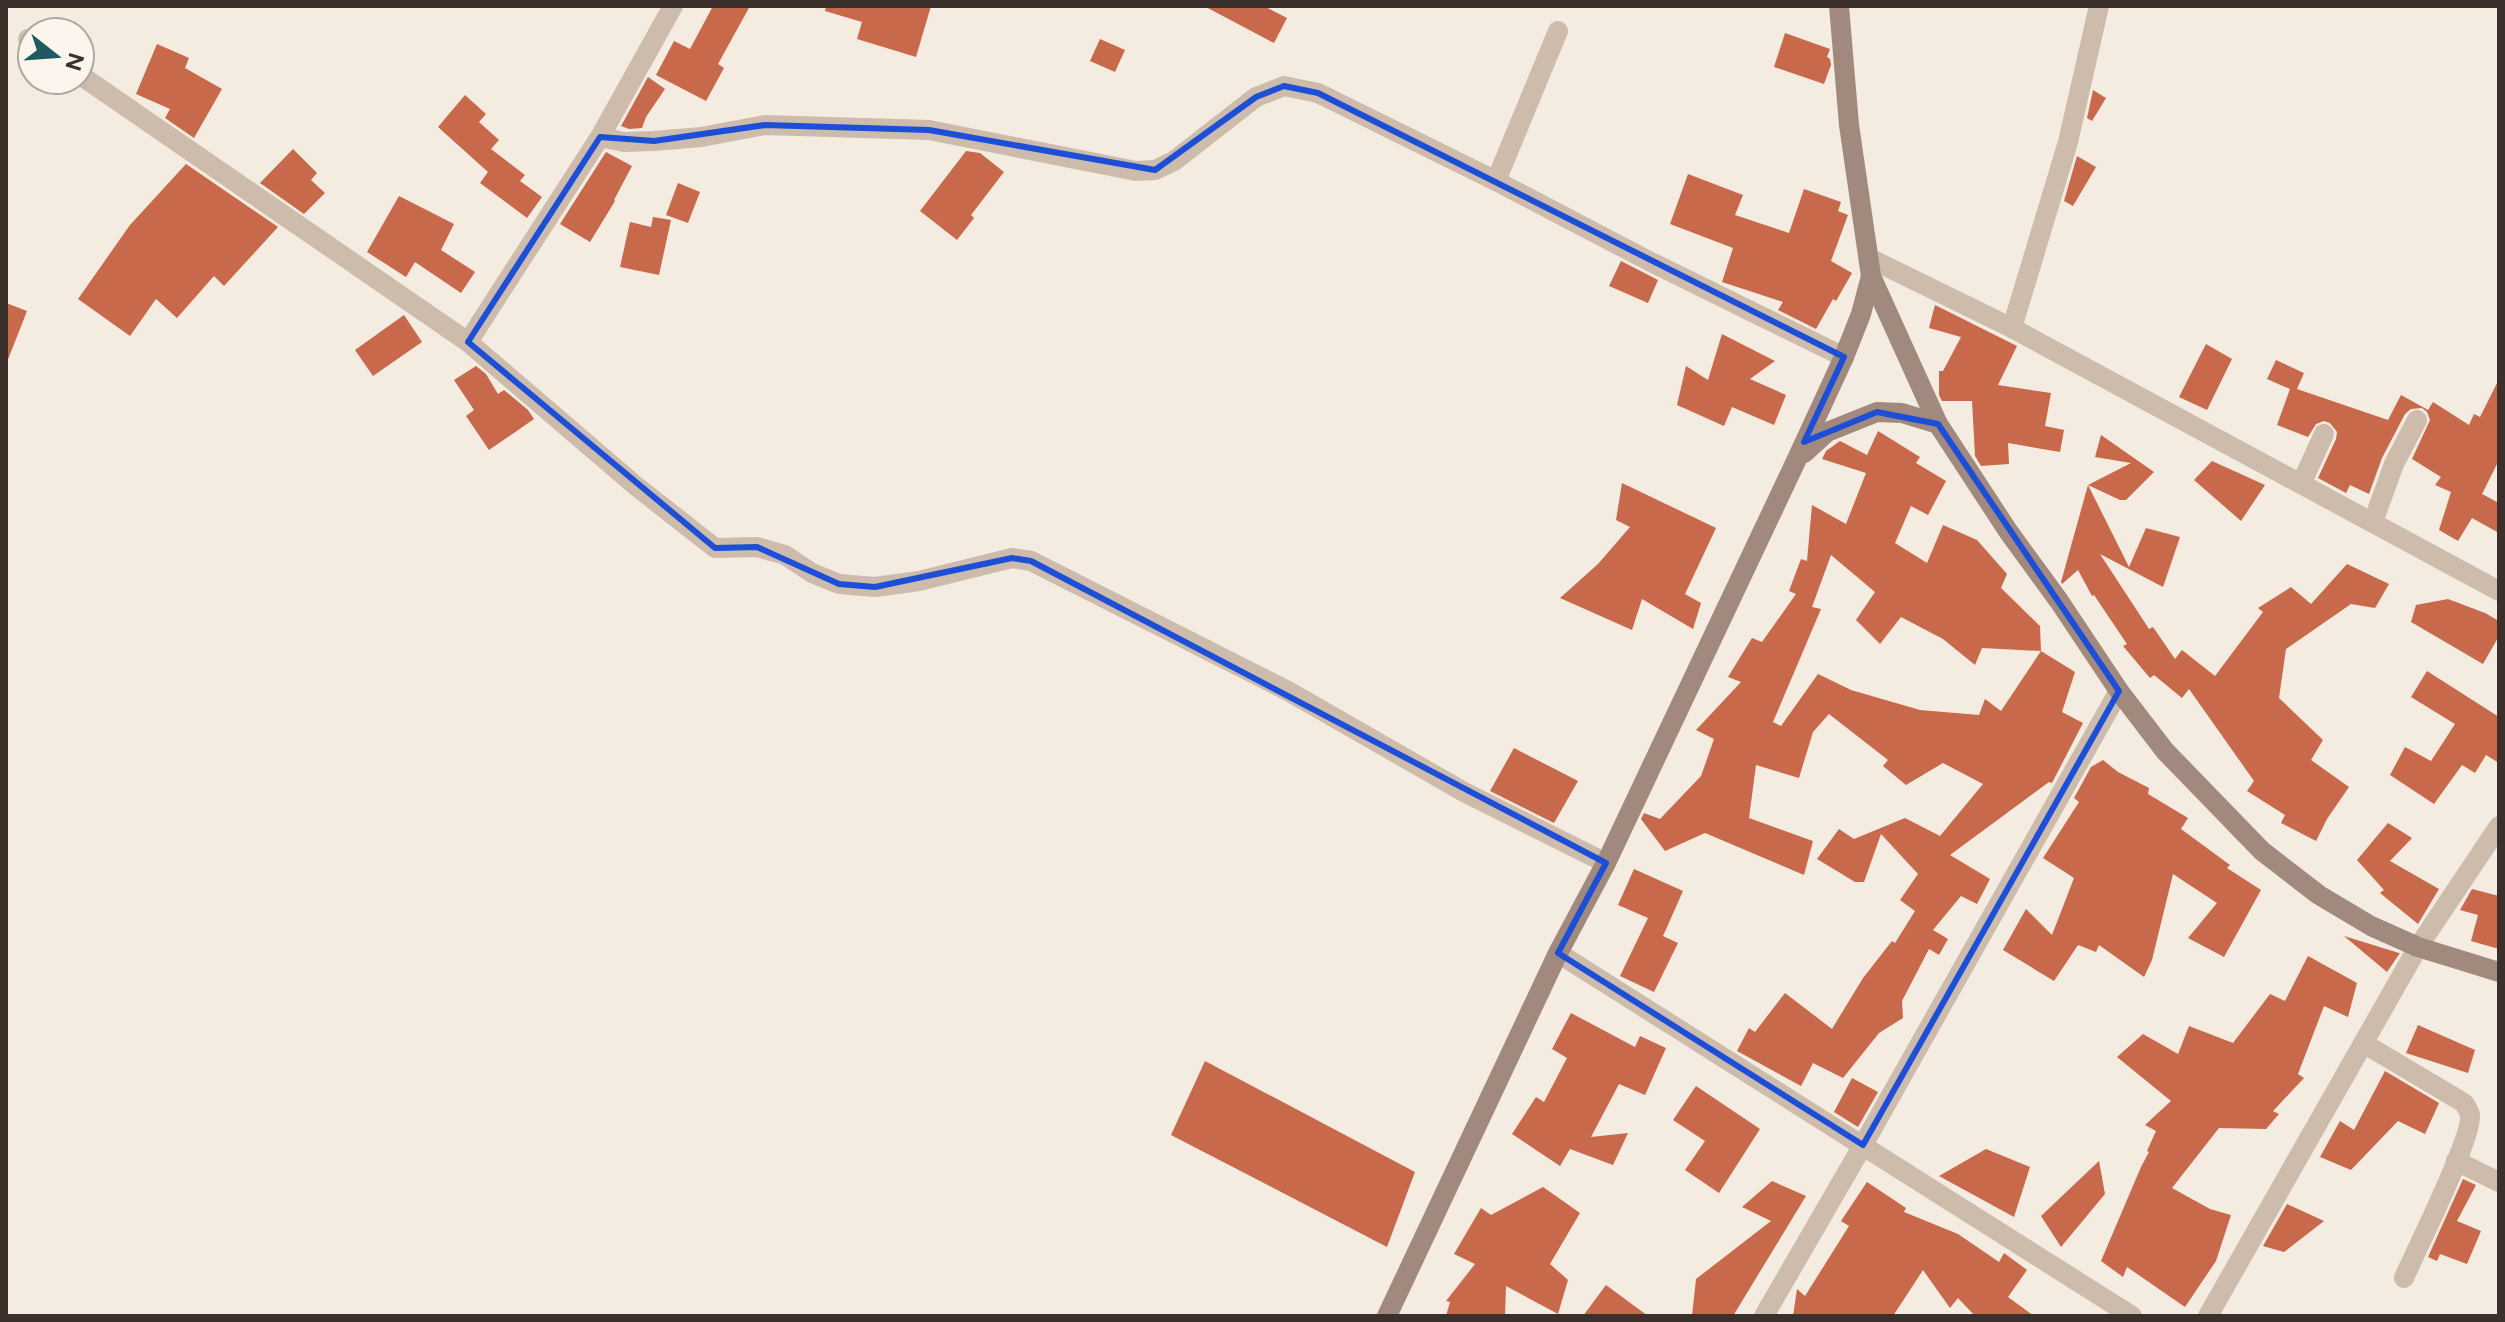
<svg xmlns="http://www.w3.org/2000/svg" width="2505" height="1322" viewBox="0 0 2505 1322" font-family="Figtree,sans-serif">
<rect width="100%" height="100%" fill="#f4ebe1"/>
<g fill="#c8694b" fill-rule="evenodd">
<polygon points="713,6 750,6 718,64 724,68 706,101 656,75 674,41 690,49"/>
<polygon points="826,6 931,6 916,57 857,39 862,22 825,11"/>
<polygon points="1204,6 1264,6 1287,18 1274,43"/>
<polygon points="1785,33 1830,49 1827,57 1830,59 1831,65 1824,84 1774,67"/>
<polygon points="1100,39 1125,50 1115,72 1090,61"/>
<polygon points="157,44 189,58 185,68 222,89 194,138 165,118 170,109 136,94"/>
<polygon points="648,77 665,89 646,117 642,128 629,129 621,126"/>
<polygon points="2093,90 2106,98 2092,121 2087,118"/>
<polygon points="465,95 486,114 479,122 499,140 491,149 525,175 520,181 542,197 527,218 480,183 488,172 438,127"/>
<polygon points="293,149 317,173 311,180 325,193 304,214 260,183"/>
<polygon points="966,151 980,153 1004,172 971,215 974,218 957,240 920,211"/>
<polygon points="606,152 632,166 614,200 615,201 590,242 560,224"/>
<polygon points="2077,156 2096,167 2073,206 2064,201"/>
<polygon points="186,164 278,227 224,286 214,276 177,318 156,299 130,336 78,299 130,225"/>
<polygon points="1688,174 1743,195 1735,215 1789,233 1804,189 1841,202 1838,211 1848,215 1831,261 1852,273 1836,301 1833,299 1816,329 1778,310 1783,302 1722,282 1733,248 1670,224"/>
<polygon points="678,183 700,192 688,223 666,215"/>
<polygon points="399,196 454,224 441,250 475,272 461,293 415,262 406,277 367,252"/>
<polygon points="653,217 671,220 659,275 620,267 630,222 651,227"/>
<polygon points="1621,261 1658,280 1648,303 1609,286"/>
<polygon points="6,303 27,311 7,362 6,362"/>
<polygon points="1935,305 2017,346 1998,385 2051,393 2045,426 2064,430 2060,452 2008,443 2009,464 1981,466 1975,456 1972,401 1942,401 1939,395 1939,371 1943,371 1961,337 1929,328"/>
<polygon points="404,315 422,342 373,376 355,350"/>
<polygon points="1722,334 1775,361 1750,379 1786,395 1774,425 1732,407 1724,426 1677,405 1686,366 1708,380"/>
<polygon points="2206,344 2232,359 2207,410 2179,397"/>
<polygon points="2276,360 2304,373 2297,389 2388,420 2401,395 2428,410 2433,402 2469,425 2474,414 2480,417 2499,379 2499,460 2482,494 2499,503 2499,533 2472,518 2458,541 2439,530 2451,492 2435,485 2441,477 2412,459 2430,420 2427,412 2422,408 2411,409 2405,414 2382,458 2369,494 2350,485 2346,493 2318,478 2336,439 2337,432 2330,423 2324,421 2316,424 2308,437 2277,425 2290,389 2267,379"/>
<polygon points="476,366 486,374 498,394 504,390 528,410 534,419 489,450 466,416 474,410 454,380"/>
<path d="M1878 431 1920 457 1916 463 1946 481 1928 515 1911 506 1895 543 1927 563 1943 525 1977 540 2007 574 2001 588 2040 626 2041 651 2075 672 2062 712 2083 723 2052 783 2049 782 1950 855 1990 879 1977 904 1961 896 1933 930 1948 939 1939 955 1929 949 1902 1001 1903 1018 1879 1033 1843 1078 1813 1063 1801 1086 1737 1051 1749 1028 1755 1032 1785 993 1832 1029 1863 978 1892 941 1895 943 1915 911 1900 900 1918 874 1881 834 1864 882H1855L1817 859 1839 829 1854 839 1905 818 1940 836 1983 784 1943 763 1906 785 1883 766 1888 760 1829 714 1813 732 1799 778 1756 765 1749 818 1813 841 1804 875 1705 833 1665 851 1641 819 1644 813 1660 819 1701 776 1714 739 1696 730 1741 682 1728 677 1752 638 1762 642 1796 594 1789 591 1801 559 1807 561 1812 505 1846 524 1866 473 1822 459 1826 451 1840 441 1867 455ZM1831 555 1875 592 1856 620 1880 644 1901 617 1943 639 1975 665 1982 648 2041 651 2001 711 1985 699 1979 715 1920 710 1851 690 1818 674 1781 726 1773 722 1821 609 1812 607Z"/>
<polygon points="2101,435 2154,472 2126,500 2120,500 2088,485 2131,463 2095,457"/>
<polygon points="2212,461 2265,485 2241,521 2194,480"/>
<polygon points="1622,483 1716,528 1685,594 1701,603 1693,629 1642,599 1632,630 1560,598 1598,564 1630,527 1616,520"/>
<polygon points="2088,485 2129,567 2146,528 2180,537 2163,587 2100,554 2149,629 2153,627 2175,659 2182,650 2215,676 2263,612 2258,608 2291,587 2311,604 2347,564 2389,584 2375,608 2351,604 2286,649 2279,698 2323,740 2311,760 2349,787 2327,819 2316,841 2281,823 2285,815 2247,791 2254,781 2189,689 2182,698 2154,675 2150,678 2123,646 2127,644 2094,595 2092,596 2078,570 2062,584 2061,582"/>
<polygon points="2448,599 2485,613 2499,621 2499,636 2483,664 2411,622 2416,605"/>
<polygon points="2427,671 2499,717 2499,763 2486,755 2475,773 2462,765 2434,804 2390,775 2405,747 2431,761 2455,724 2411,697"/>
<polygon points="1514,748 1578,781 1554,823 1490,791"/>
<polygon points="2103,760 2118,772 2149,788 2148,794 2188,818 2181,829 2230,865 2227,868 2261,890 2224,957 2188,938 2217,903 2173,874 2152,960 2144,977 2099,945 2096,952 2078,945 2054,981 2003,950 2026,909 2052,935 2074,878 2043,858 2079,802 2074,798 2091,767"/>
<polygon points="2388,823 2412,838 2390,861 2439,889 2418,924 2380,893 2384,890 2357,860"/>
<polygon points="1634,869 1683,891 1663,936 1678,943 1654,992 1620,976 1648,918 1618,905"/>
<polygon points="2472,889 2499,896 2499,949 2471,941 2478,915 2460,910"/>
<polygon points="2344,936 2399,953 2400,953 2387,972"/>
<polygon points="2308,956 2357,983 2348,1017 2324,1006 2298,1074 2304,1078 2273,1111 2279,1114 2266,1129 2219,1128 2172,1188 2210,1209 2231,1215 2216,1261 2185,1307 2127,1267 2123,1277 2101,1261 2141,1167 2149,1152 2147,1151 2156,1131 2145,1125 2171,1101 2117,1057 2143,1034 2178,1054 2189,1026 2233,1043 2270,994 2285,1001"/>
<polygon points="1571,1013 1635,1047 1640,1036 1666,1048 1645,1095 1619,1084 1591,1137 1628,1133 1613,1165 1570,1149 1560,1166 1512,1134 1536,1097 1544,1102 1567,1058 1552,1049"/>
<polygon points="2418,1025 2475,1050 2468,1073 2406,1053"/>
<polygon points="1205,1061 1415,1172 1387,1247 1171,1135"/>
<polygon points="2385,1071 2439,1103 2425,1134 2398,1121 2351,1170 2320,1157 2340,1121 2354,1130"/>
<polygon points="1852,1078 1878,1092 1858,1127 1834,1112"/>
<polygon points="1696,1086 1760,1129 1719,1193 1685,1170 1705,1141 1673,1120"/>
<polygon points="1986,1149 2030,1167 2014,1217 1939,1176"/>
<polygon points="2099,1161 2105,1194 2061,1247 2041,1216"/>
<polygon points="2463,1179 2476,1185 2457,1221 2481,1231 2467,1264 2440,1254 2437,1261 2428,1257"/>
<polygon points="1772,1181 1806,1196 1733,1316 1692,1316 1696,1279 1771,1221 1742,1207"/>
<polygon points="1867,1182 1906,1208 1904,1212 1958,1234 1999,1262 2004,1253 2027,1270 2008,1297 2034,1316 1975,1316 1958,1298 1950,1308 1923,1270 1893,1316 1793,1316 1797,1289 1805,1296 1849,1226 1841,1221"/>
<polygon points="1543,1187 1580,1213 1550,1264 1568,1280 1558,1314 1506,1286 1505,1316 1446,1316 1450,1302 1446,1301 1475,1264 1454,1254 1481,1208 1491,1215"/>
<polygon points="2287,1204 2324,1221 2284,1252 2263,1246"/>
<polygon points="1606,1285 1648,1316 1583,1316"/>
</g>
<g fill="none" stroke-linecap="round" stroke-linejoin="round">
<g stroke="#cdbbac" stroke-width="20">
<polyline points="28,39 32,41"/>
<polyline points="80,75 468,342 636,486 715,548 757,547 785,555 812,573 839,584 875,587 919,581 1012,558 1031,561 1288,691 1464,792 1606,863"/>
<polyline points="600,137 624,142 654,141 701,137 765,125 929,130 1136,171 1155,170 1174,161 1256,97 1284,86 1318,93 1496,181 1651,262 1844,357"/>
<polyline points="1496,181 1558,31"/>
<polyline points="1869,258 2012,328 2499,591"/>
<polyline points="2012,328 2068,142 2099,6"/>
<polyline points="468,342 600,137 673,6"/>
<polyline points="2301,484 2324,434"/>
<polyline points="2373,522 2394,464 2417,420"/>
<polyline points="1558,953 2132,1316"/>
<path d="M2363 1043 2464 1103C2466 1107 2469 1110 2470 1115 2473 1137 2416 1250 2404 1278"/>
<polyline points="2456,1161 2499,1182"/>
<polyline points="1764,1316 1863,1145 2119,691"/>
<polyline points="2208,1316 2418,947 2499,826"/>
</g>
<g stroke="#a18a7d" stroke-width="20">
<polyline points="1839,6 1849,125 1871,276 1938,424 2008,531 2059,601 2119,691 2165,751 2262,851 2319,895 2371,926 2418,947 2499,972"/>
<polyline points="1804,453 1827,432 1877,412 1902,413 1938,424"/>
<polyline points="1387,1316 1558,953 1606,863 1796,461 1844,357 1861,314 1871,276"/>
</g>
</g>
<path fill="none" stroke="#1d4ed8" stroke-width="6" stroke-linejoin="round" d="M1284 86 1318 93 1844 357 1804 442 1877 412 1938 424 2119 691 1863 1145 1558 953 1606 863 1031 561 1012 558 875 587 839 584 757 547 715 548 468 342 600 137 654 141 765 125 929 130 1155 170 1256 97Z"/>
<rect width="2505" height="1322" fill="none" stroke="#3b302b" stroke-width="16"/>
<g transform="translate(56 56) rotate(107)"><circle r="38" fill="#fbf5ee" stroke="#aea6a0" stroke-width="2"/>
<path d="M0-6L14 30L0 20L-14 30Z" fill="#1f5a5e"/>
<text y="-12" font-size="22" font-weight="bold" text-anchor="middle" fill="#3b302b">N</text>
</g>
</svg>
